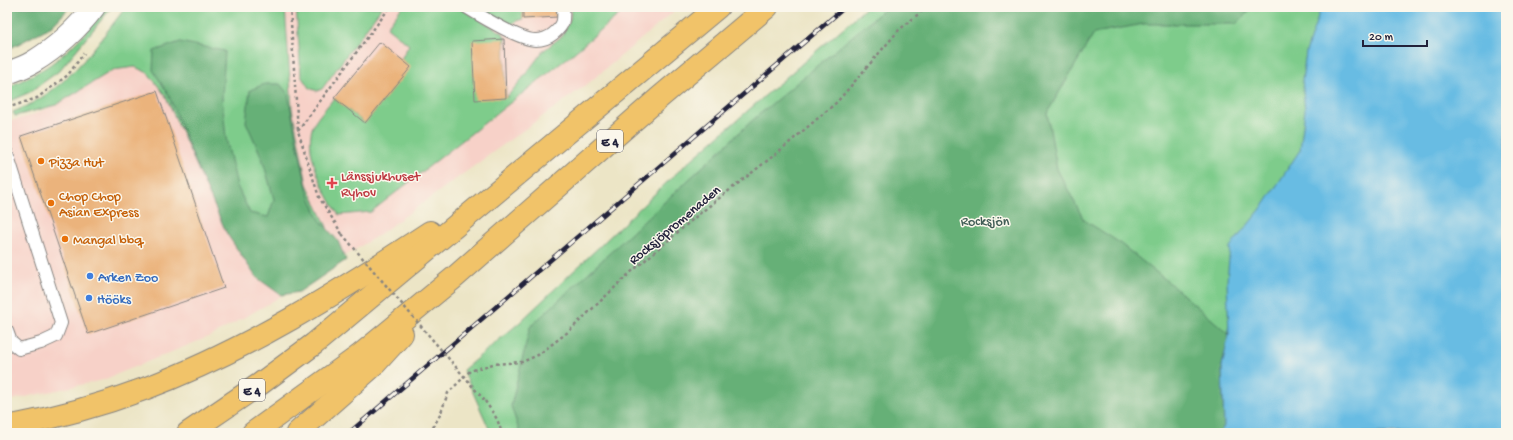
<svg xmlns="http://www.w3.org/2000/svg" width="1513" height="440" viewBox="0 0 1513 440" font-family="'Gochi Hand',sans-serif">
<rect width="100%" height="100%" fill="#fbf7ec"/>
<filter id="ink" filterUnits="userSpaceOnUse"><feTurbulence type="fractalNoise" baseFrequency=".025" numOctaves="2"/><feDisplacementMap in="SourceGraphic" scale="8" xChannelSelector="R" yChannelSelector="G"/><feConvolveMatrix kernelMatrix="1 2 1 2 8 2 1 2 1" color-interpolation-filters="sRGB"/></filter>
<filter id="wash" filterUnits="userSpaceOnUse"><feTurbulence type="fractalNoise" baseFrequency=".012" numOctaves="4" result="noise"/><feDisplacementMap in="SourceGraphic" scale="16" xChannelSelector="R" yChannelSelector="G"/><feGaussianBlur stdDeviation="0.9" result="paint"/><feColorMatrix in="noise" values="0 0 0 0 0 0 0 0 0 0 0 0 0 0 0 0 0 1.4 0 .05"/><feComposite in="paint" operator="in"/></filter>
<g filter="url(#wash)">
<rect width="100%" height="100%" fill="#ece5c6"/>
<polygon fill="#f7d1c8" points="128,7 679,7 590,82 377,236 268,304 213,335 103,380 7,401 7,121 27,117 56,105 93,73"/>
<g fill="#7ecc8b" stroke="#507763">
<path d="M107 7H112L59 71 30 92 8 102 10 89 13 85C26 78 40 72 51 64 73 48 90 28 107 7Z"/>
<path d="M126 7H285L292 108 307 184 327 227V234L219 216 165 95 148 73 135 67 113 70 56 105 15 116 13 112C67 91 92 50 126 7Z"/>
<polygon points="296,7 382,7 322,89 317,91 309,88 301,76"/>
<path d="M402 7H458L503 33 506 40 504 43 506 98 522 79 543 51 562 36 570 20 571 7H628L570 56 371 212 339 215C325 194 300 147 315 122 320 114 328 106 334 98L365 123 410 67 401 59 409 45 387 27Z"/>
<polygon points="478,7 523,7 523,19 516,21 510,26"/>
<polygon points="867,7 1506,7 1506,433 491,433 463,370 519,323 683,167"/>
</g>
<g fill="#66b077" stroke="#446959">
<polygon points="7,7 70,7 52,26 7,50"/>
<polygon points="887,7 1253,7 1236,24 1144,24 1094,33 1047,113 1057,169 1084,220 1117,241 1166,280 1229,334 1222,366 1224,426 1220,433 520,433 511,406 530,327 755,118"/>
<polygon points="180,42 225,51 222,97 226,138 237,186 250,213 268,217 274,199 262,158 246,122 250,90 265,84 280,84 288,94 298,147 308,192 320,220 338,241 346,260 299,292 281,295 256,277 227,234 201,176 168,94 153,70 154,51"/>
</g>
<polygon fill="#67bce3" stroke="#446f8f" points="1321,7 1506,7 1506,433 1220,433 1224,426 1222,366 1229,334 1227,282 1230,247 1264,205 1300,150 1305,110 1302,80 1306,52"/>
<g id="blocks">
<g fill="#ebb37b">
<polygon points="523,7 556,7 557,17 523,19"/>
<polygon points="504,39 506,98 475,100 472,41"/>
<polygon points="380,42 411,67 365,123 334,98"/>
<polygon points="157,91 224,288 88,334 21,136"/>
</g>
</g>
</g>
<g filter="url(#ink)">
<use href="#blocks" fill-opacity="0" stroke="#878480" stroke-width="1"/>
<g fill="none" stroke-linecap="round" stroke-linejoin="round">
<g stroke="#878480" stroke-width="14">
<g id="lane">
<path d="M466 7C479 15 522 41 536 40 542 40 548 38 553 34 564 25 564 21 563 7"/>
<polyline points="7,153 61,323 56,336 41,343 19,349 11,342 7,331"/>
</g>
</g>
<g stroke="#878480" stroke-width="24">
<path id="street" d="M7 73C16 70 25 67 33 62 56 48 78 28 94 7"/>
</g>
<g stroke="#878480" stroke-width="24">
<g id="highway">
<path d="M7 427C54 418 99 406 144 389 246 351 339 292 430 232"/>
<polyline points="188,433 260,384 314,344 718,7"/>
<polyline points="253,433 359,356 455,277 659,98 767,7"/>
<polyline points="297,433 373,366 402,334"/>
</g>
</g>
<g stroke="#878480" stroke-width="2.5" stroke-dasharray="3 3" stroke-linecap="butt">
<polyline points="290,7 298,131 319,197 342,234"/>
<polyline points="7,108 37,98 68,75 84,53"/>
<polyline points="298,131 390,7"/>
<polyline points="485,401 497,419 502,433"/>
<polyline points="430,433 440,415 448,393 470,371 493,364 522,362 538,355 568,332 630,273 699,214 777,153 837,102 899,30 927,7"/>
</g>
<use href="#lane" stroke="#fff" stroke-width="12"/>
<use href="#street" stroke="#fff" stroke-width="22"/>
<use href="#highway" stroke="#f1c369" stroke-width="22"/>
<g stroke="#22223b" stroke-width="4.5">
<polyline id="rail" points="349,433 845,7"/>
</g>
<use href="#rail" stroke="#fbf7ec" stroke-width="3" stroke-dasharray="9" stroke-linecap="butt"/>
<polyline stroke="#878480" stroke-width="2.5" stroke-dasharray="3 3" stroke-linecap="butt" points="342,234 485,401"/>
</g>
</g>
<g fill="#e8710a" stroke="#fbf7ec" stroke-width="1.5">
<circle cx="41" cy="161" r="4"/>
<circle cx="51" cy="203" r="4"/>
<circle cx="65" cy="239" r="4"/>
</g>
<path fill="#e0444e" stroke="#fbf7ec" stroke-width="1.5" d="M330 177h4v4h4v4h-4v4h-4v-4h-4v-4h4z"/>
<g fill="#3f7fe0" stroke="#fbf7ec" stroke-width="1.5">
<circle cx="90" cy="276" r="4"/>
<circle cx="89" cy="298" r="4"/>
</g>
<g text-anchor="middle" stroke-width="3" stroke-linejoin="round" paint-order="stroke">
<g fill="#fbf7ec" stroke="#636270" stroke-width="1">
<rect x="597" y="130" width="26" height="22" rx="3"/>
<rect x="239" y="379" width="26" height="22" rx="3"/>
</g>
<g font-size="13" font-weight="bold" fill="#22223b">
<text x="610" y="146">E 4</text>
<text x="252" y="395">E 4</text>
</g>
<g font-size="14" fill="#c56008" stroke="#fbf7ec" text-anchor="start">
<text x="49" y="166">Pizza Hut</text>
<text x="59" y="200">Chop Chop<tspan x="59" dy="16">Asian Express</tspan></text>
<text x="73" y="244">Mangal bbq</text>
</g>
<g font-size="14" fill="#be3a42" stroke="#fbf7ec" text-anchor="start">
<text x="341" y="180">Länssjukhuset<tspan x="341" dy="16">Ryhov</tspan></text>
</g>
<g font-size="14" fill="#425e57" stroke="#fbf7ec">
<text x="985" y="225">Rocksjön</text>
</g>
<g font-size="14" fill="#22223b" stroke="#fbf7ec">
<text transform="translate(674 224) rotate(-40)" y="5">Rocksjöpromenaden</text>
</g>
<g font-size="14" fill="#366cbe" stroke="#fbf7ec" text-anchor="start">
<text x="98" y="281">Arken Zoo</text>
<text x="97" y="303">Hööks</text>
</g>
</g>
<rect width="1513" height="440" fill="none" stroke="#fbf7ec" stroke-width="24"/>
<path d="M1363 40v6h64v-6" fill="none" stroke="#22223b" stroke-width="2"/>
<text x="1369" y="40" font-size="12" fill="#22223b" stroke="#fbf7ec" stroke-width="3" paint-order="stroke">20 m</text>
</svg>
